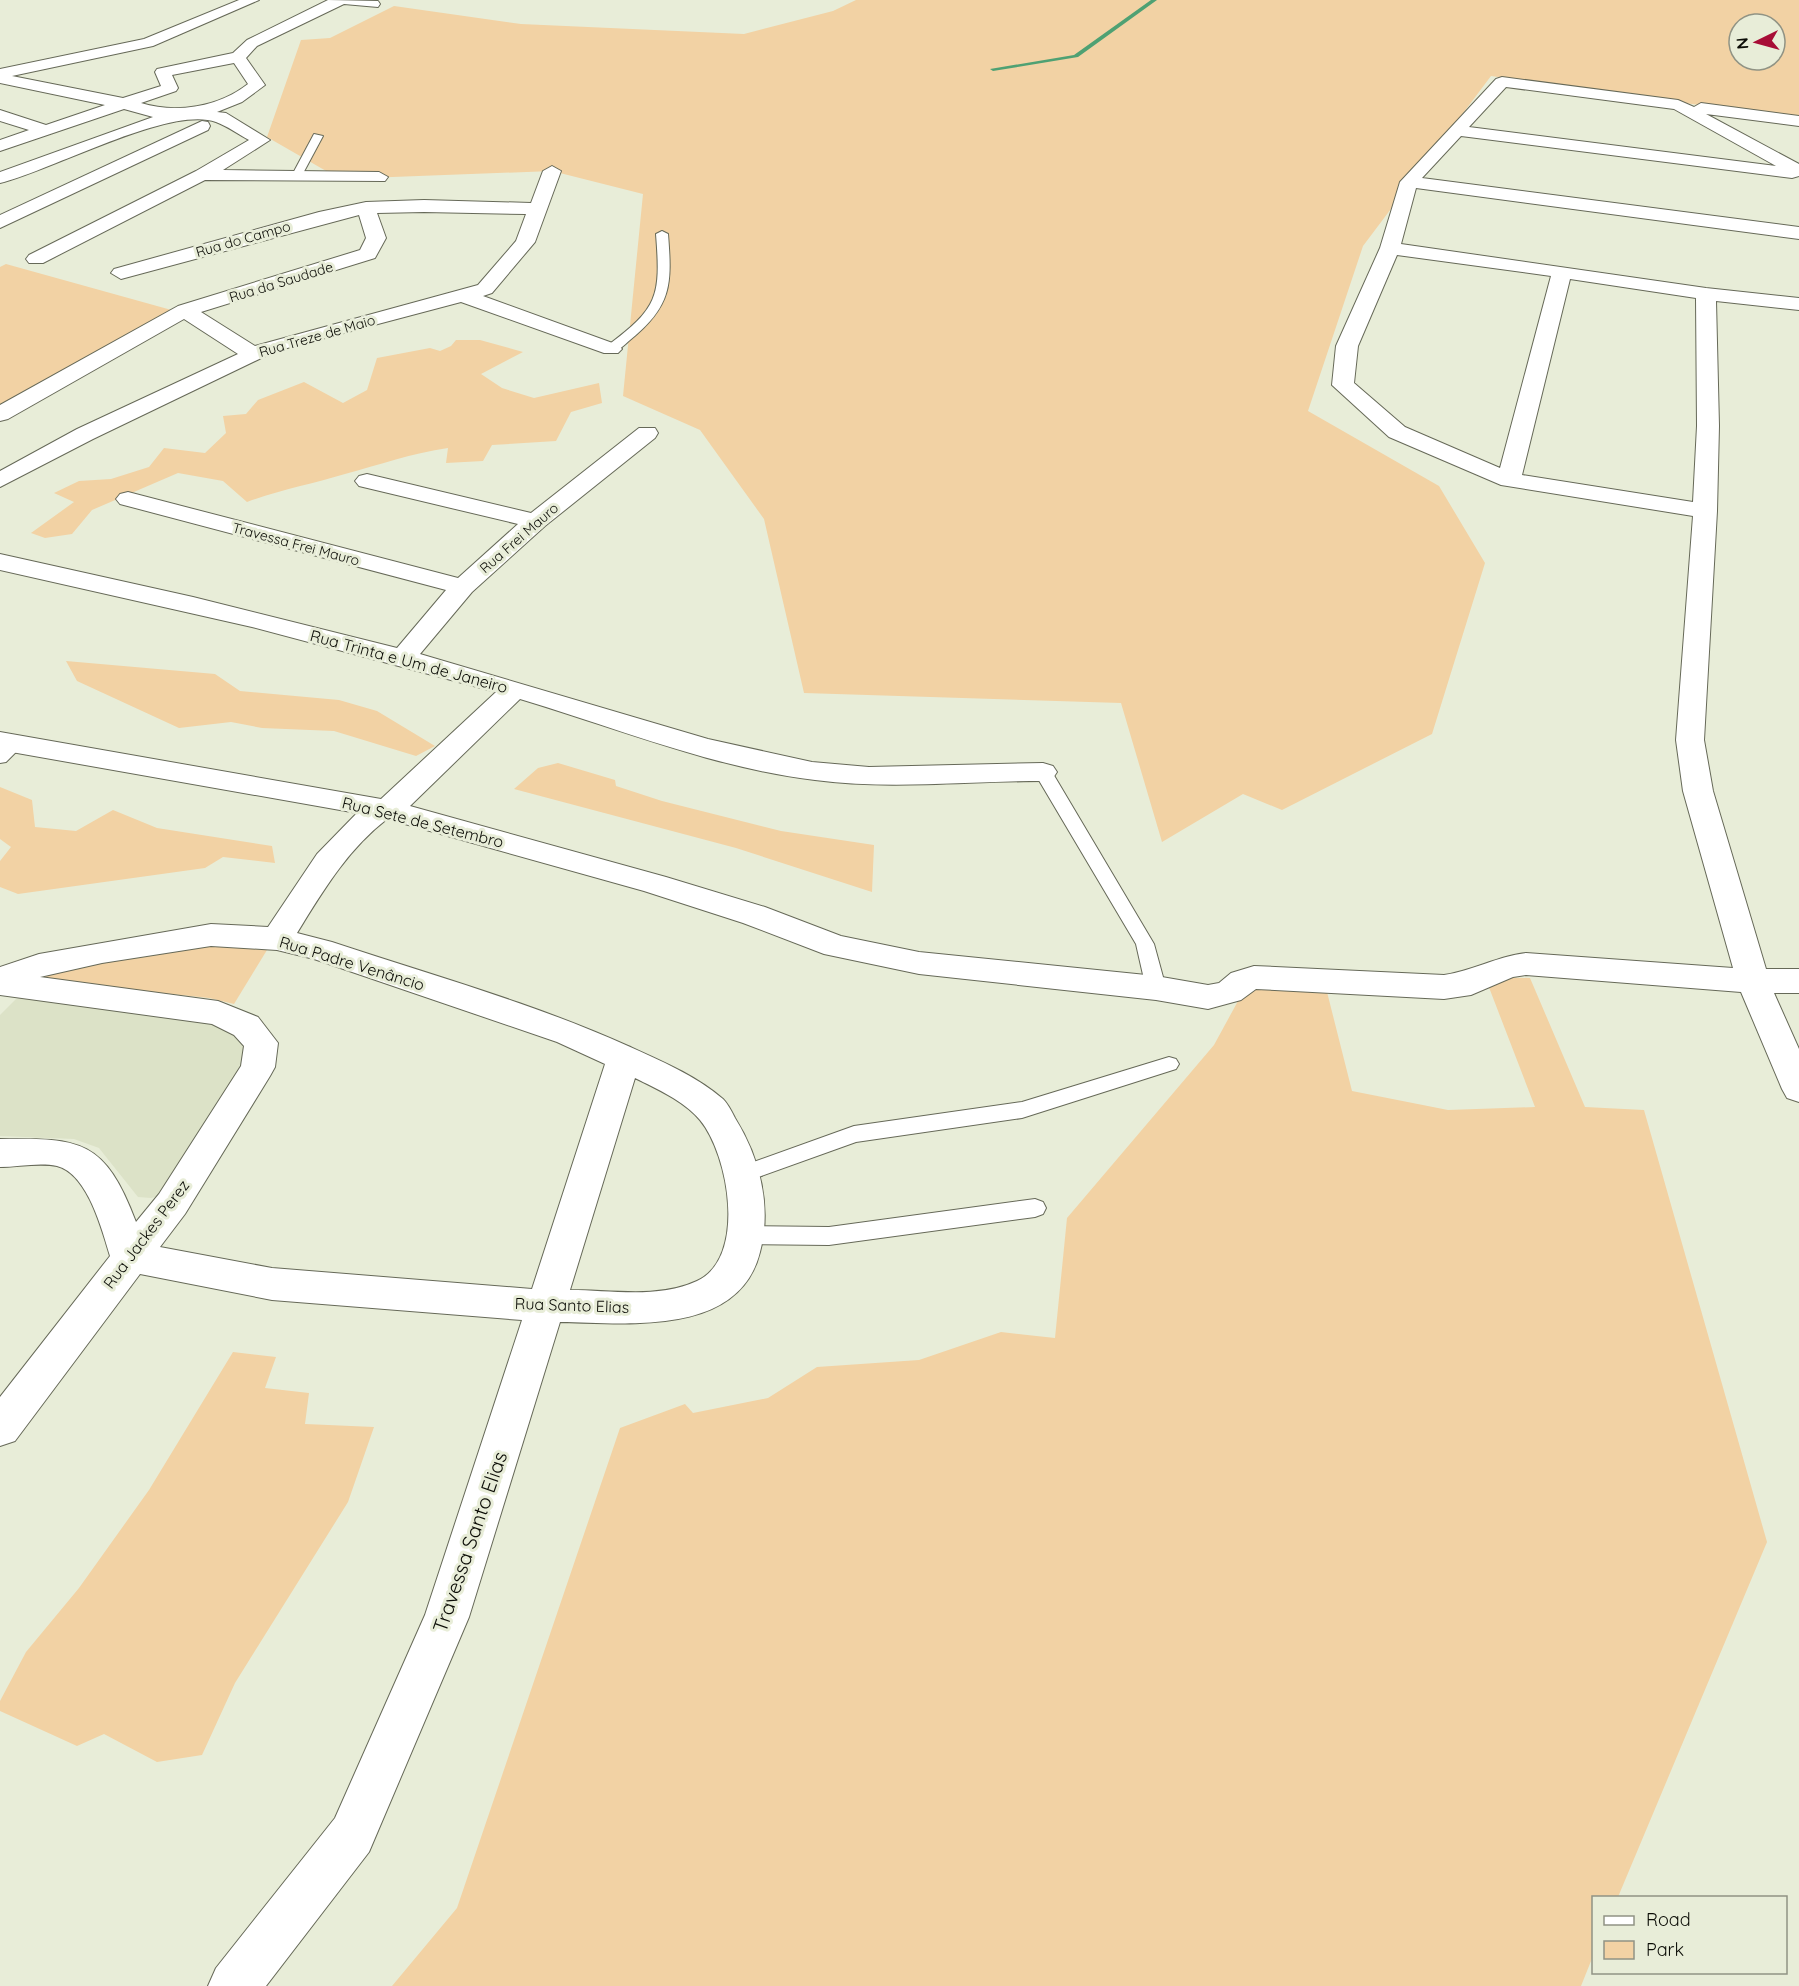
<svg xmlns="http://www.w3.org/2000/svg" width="1799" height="1986" viewBox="0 0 1799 1986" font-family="Quicksand,sans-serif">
<rect width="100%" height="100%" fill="#e8edd8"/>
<polygon fill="#dce2c7" points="31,995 214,1020 251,1046 249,1065 166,1194 151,1198 138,1197 99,1148 74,1139 0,1136 0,1015 16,999"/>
<g fill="#f2d2a4" fill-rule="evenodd">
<path d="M856 0H1799V119L1491 76 1363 246 1308 411 1439 486 1485 563 1432 734 1282 810 1243 794 1162 842 1121 703 804 693 764 519 700 430 623 396 643 194 552 171 340 179 267 137 301 40 330 38 394 6 521 24 744 34 833 11ZM1739 24H1775V60H1739Z"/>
<polygon points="6,264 175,311 0,411 0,267"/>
<path d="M456 340H480L523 352 481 374 502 388 534 398 599 383 602 403 571 412 556 441 492 445 483 461 446 463 448 448C412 453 379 465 345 474 312 484 279 490 247 502L223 481 178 473 92 510 72 534 45 538 31 533 74 502 54 493 79 481 111 479 149 467 164 448 205 453 226 433 223 416 246 414 258 400 304 382 343 403 367 390 377 358 430 348 440 351 451 346Z"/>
<polygon points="66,661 215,674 240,691 339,700 377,711 435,746 416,756 334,731 262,728 231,722 179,728 77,681"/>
<polygon points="558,763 615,780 616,786 662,801 781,831 874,845 872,892 736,848 514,789 538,768"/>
<polygon points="0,787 32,800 35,827 76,831 113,810 157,828 272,846 275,863 223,857 205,868 18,894 0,887 0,861 11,847 0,839"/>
<polygon points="207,945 267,950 234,1004 209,998 30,979 32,975"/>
<polygon points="1485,977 1530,978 1585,1107 1644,1110 1767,1542 1618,1897 1594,1898 1593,1956 1581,1986 392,1986 457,1908 620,1428 685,1404 693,1413 768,1398 817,1367 919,1360 1001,1332 1055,1338 1067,1218 1214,1045 1250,979 1325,984 1352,1091 1448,1110 1535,1107"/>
<polygon points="233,1352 276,1357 265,1388 309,1393 305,1424 374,1427 348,1502 235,1683 202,1755 157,1762 104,1734 77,1746 0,1711 0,1701 26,1652 79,1588 149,1490"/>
</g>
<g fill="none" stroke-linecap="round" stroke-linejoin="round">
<polygon fill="#4fa173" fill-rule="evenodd" points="1151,0 1157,0 1078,57 993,71 990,69 1074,55"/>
<g stroke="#666958" stroke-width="2">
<g id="service">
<polygon points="314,134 323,136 300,179 292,179 291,177"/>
<path d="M662 231 668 234C672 284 672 306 630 340 623 346 616 354 607 352V346C658 308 661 297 656 234Z"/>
<polygon points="16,739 24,744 6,762 0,763 0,749"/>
<polygon points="1043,767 1052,772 1154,944 1166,988 1163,993 1149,993 1146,988 1136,944 1034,772"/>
<polygon points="1169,1057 1176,1059 1179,1064 1176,1069 1022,1118 856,1142 742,1183 734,1181 731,1175 734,1169 854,1126 1022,1102"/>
<polygon points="1035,1199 1043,1202 1046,1208 1043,1214 1035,1217 829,1245 746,1244 738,1241 735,1235 738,1229 746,1226 829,1227"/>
</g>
</g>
<g stroke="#666958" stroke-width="2">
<g id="minor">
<path d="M239 0H259L153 46 12 76 123 98 161 86 155 72 157 69 233 53 247 40 328 0 378 1 380 4 378 7 344 4 257 46 246 58 265 85 242 102 217 112 226 113 270 140 223 170 379 172 388 177 385 181 205 180 43 263H29L26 259 29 255 196 171 249 140C238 134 227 126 216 122 170 105 51 171 0 183V172L153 117 124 109 0 151V140L29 130 0 121V110L46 125 105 105 0 83V69L144 39ZM234 63 248 84C219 107 176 114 141 103L176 91 178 88 172 75Z"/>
<path d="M1502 77 1678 100 1694 107 1701 103 1799 116V126L1706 114 1799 164V176L1792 178 1461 136 1422 178 1799 227V239L1416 188 1401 244 1706 288 1799 298V310L1716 301 1719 426 1717 511 1704 740 1713 791 1766 969H1799V993H1774L1799 1049V1102L1787 1098 1782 1089 1741 992 1526 975 1513 977 1471 995 1444 999 1256 989 1241 1000 1208 1009 1156 1000 919 974 824 954 743 923 644 891 387 819C347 850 323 891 297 933L332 942C431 975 533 1003 628 1046 661 1061 695 1075 723 1099 728 1104 732 1112 735 1118 760 1158 772 1207 760 1252 739 1337 627 1323 560 1322L469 1617 369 1852 266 1986H208L216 1968 335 1818 425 1615 522 1320 272 1300 140 1274 15 1441 0 1446V1397L110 1256C102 1230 88 1174 57 1166 39 1162 18 1167 0 1167V1139C81 1138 105 1140 136 1222L159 1194 241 1066 244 1046 234 1035 212 1024 0 995V967L39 954 211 924 268 927 317 854 357 813 0 750V732L381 799 496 692 252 627 0 570V554L193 597 397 648 446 590 120 504 116 499 120 494 128 492 458 578 518 524 359 486 355 481 359 476 367 474 531 513 639 428H655L658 433 655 438 545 526 472 592 420 654 708 739 812 762 869 767 1043 763 1053 766 1057 772 1053 778 1043 781C967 781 891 790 815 780 714 768 617 728 520 699L410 806 666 877 765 907 841 936 919 952 1156 976 1208 985 1219 983 1231 973 1254 966 1444 975C1473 971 1497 956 1526 953L1733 968 1683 791 1676 740 1693 516 1501 485 1389 437 1332 385 1336 346 1380 248 1400 182 1496 79ZM1506 87 1674 109 1776 166 1469 127ZM1397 255 1551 276 1500 468 1405 427 1354 383 1358 346ZM1570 279 1696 298 1697 426 1693 502 1522 475ZM211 946 277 950 314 959 557 1042 605 1064 532 1289 272 1268 160 1247 185 1214 270 1076 275 1067 278 1043 258 1017 218 1001 40 977 102 963ZM635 1078C657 1089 684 1101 700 1120 729 1155 747 1258 697 1281 659 1299 610 1290 570 1290Z"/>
<polygon points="202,121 208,122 210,126 208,130 0,228 0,215"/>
<path d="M552 166 561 171 535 242 492 293 483 296 618 345 622 349 618 353H604L461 302 276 351 93 439 0 487V471L77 429 238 354 184 319 8 419 0 421V405L178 306 360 250 366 238 359 215 121 279 111 273 114 269 319 212 366 202 424 200 531 203 543 171ZM424 212 526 214 516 241 478 285 255 346 201 312 375 258 386 238 377 213Z"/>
</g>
</g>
<use href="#service" fill="#fff" fill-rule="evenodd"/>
<use href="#minor" fill="#fff" fill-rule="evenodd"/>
</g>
<g text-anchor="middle" stroke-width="6" stroke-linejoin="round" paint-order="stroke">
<g font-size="14" fill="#0b0c06" stroke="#e8edd8">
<text transform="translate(243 239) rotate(-16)" y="5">Rua do Campo</text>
<text transform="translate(281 282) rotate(-17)" y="5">Rua da Saudade</text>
<text transform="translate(317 336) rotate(-16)" y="5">Rua Treze de Maio</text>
<text transform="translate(519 538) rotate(-41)" y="5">Rua Frei Mauro</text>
<text transform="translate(296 544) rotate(15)" y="5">Travessa Frei Mauro</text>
</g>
<g font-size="16" fill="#0b0c06" stroke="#e8edd8">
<text transform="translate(409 661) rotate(15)" y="6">Rua Trinta e Um de Janeiro</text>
<text transform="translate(423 822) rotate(14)" y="6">Rua Sete de Setembro</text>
<text transform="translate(352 963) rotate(17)" y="6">Rua Padre Venâncio</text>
<text transform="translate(146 1234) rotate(-53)" y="6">Rua Jackes Perez</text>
<text transform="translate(572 1305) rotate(2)" y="6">Rua Santo Elias</text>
</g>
<g font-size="20" fill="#0b0c06" stroke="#e8edd8">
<text transform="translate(470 1542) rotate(-71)" y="7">Travessa Santo Elias</text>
</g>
</g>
<rect x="1592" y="1896" width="195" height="78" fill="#e8edd8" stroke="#909384" stroke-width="1.5"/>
<rect x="1604" y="1916" width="30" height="9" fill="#ffffff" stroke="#909384" stroke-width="1.5"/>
<text x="1646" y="1926" font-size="18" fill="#0b0c06">Road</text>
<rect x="1604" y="1941" width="30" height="18" fill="#f2d2a4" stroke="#909384" stroke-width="1.5"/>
<text x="1646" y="1956" font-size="18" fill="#0b0c06">Park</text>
<g transform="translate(1757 42) rotate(265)"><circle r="28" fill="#e8edd8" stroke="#909384" stroke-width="1.5"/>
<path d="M0-4.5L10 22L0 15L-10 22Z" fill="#a70d36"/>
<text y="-9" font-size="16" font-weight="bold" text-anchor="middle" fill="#0b0c06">N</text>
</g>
</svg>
